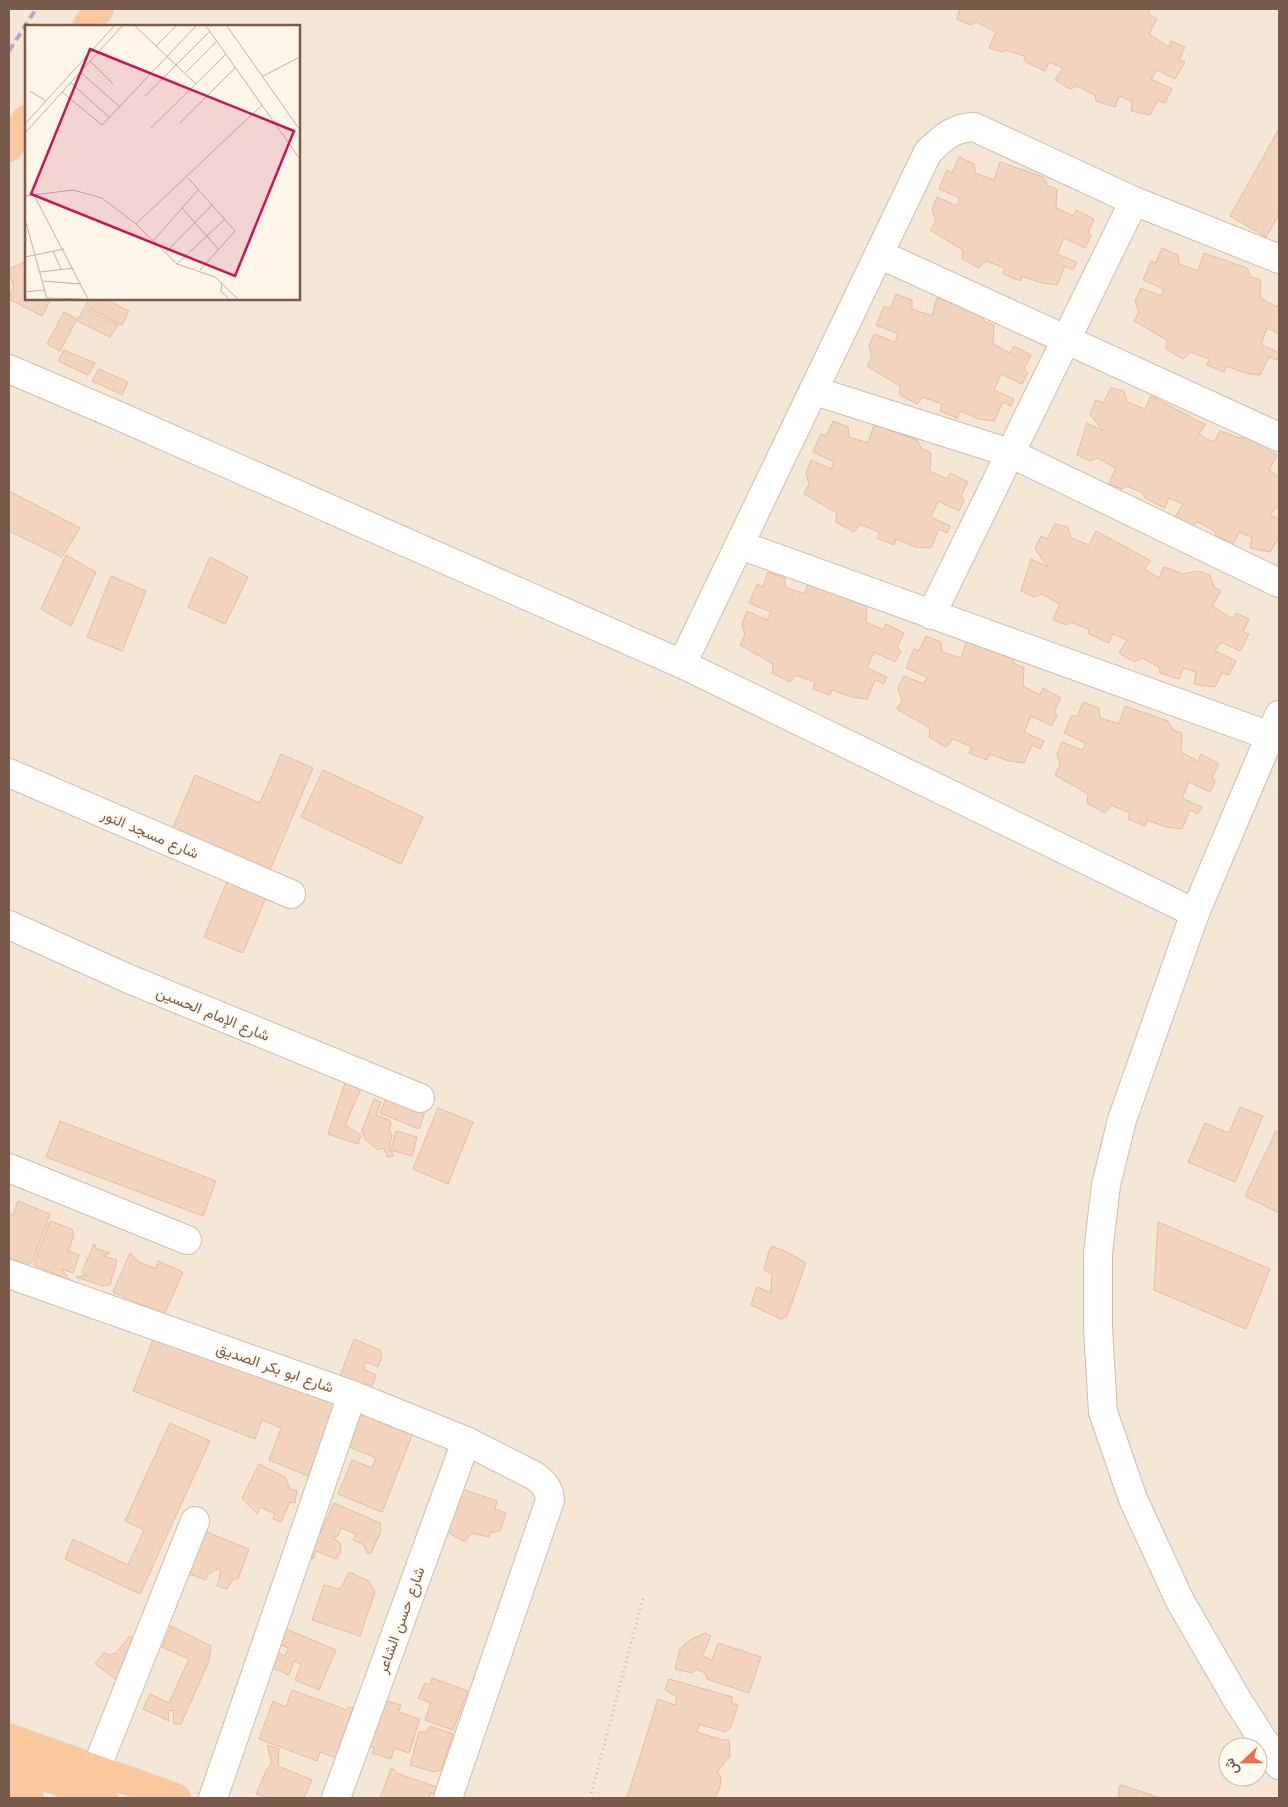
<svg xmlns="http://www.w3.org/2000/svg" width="1288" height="1807" viewBox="0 0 1288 1807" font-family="'Work Sans',Vazirmatn,sans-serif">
<rect width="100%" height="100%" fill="#fdf5e8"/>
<path fill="#f5e7d6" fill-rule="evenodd" d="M9 9H1279V1798H9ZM26 26H299V299H26ZM1228 1747H1258V1777H1228Z"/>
<g fill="#f3d4bf" stroke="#e7bb9f">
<polygon points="960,9 1148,9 1150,15 1157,19 1149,34 1169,47 1171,41 1185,47 1179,60 1185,62 1175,79 1157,70 1151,79 1172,89 1165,103 1158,100 1150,115 1131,111 1132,101 1119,96 1115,107 1096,101 1095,95 1077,86 1070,89 1055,80 1063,68 1049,62 1045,71 1026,62 1024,56 1006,50 1003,52 989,48 996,32 977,22 970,25 957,19"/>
<polygon points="1279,129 1279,214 1266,237 1230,216"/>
<polygon points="959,157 974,164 975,173 994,180 1000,162 1043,177 1048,186 1057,189 1056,208 1073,216 1076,210 1094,219 1088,233 1091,236 1085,248 1064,238 1057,254 1077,262 1073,270 1065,266 1057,285 1042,283 1022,276 1020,281 1003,274 1005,268 986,261 979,268 962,259 963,250 930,230 936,221 932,210 937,197 957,206 960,198 939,189 947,170 952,173"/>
<polygon points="1162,248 1178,255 1179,264 1198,271 1204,253 1247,268 1251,277 1261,280 1260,298 1277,307 1279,302 1279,334 1267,328 1261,344 1279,353 1277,360 1269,357 1260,375 1245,373 1226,366 1224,372 1207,365 1209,359 1190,352 1183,359 1166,349 1167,340 1134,321 1139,312 1135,301 1141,288 1161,296 1164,289 1143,280 1151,261 1156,263"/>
<polygon points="26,261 26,299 51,299 42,316 9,299 14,286 9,275 9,269"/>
<polygon points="896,294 912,300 912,309 932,316 937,298 980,313 985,322 994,325 993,344 1010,353 1014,346 1031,355 1024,369 1028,373 1022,384 1001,374 994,390 1014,399 1011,406 1003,402 994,421 979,419 960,411 957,418 940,411 942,404 923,397 917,404 900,395 900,386 867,366 872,357 869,346 874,334 895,342 898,334 876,325 884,306 890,309"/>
<polygon points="89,299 105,299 129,311 122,325 85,306"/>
<polygon points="84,308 118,325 110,337 77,321"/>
<polygon points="64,312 77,319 60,351 47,344"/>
<polygon points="64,350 95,363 88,375 58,361"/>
<polygon points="99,369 128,382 122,395 92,381"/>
<polygon points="1111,388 1124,391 1127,402 1145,409 1151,396 1206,425 1199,433 1206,439 1214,442 1220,431 1239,438 1254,435 1265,439 1269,451 1277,455 1269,470 1279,477 1279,508 1276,507 1270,515 1279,519 1279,537 1270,552 1250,548 1252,537 1239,532 1234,543 1216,537 1215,531 1198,522 1190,526 1175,517 1183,504 1169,498 1165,508 1145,498 1143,493 1126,486 1122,489 1109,484 1116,468 1097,458 1090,461 1077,455 1087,423 1103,431 1090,414 1096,400 1103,403"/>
<polygon points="833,421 848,427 849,437 868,443 874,425 917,440 922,449 931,453 930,471 947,479 950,473 968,482 961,496 964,500 959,511 938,501 931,517 950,526 947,533 939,529 931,548 915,547 896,539 894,545 877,538 879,532 860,524 854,532 836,522 837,513 804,494 809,484 806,473 811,460 831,469 834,462 813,452 821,434 826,436"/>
<polygon points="9,491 80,528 62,557 9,531"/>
<polygon points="1055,524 1068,527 1071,538 1089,545 1096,531 1151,561 1144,569 1159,578 1164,567 1183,574 1198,571 1210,575 1214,587 1221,591 1212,606 1233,619 1236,613 1249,619 1243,632 1249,634 1240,651 1221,642 1215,651 1236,661 1229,675 1222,673 1215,687 1194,684 1196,672 1183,668 1179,679 1160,673 1159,667 1142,658 1134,662 1119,653 1127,640 1113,634 1109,643 1089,634 1088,629 1070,622 1067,625 1053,620 1060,604 1042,594 1034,597 1021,591 1031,559 1048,567 1035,549 1041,536 1047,539"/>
<polygon points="66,555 96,572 71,626 41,609"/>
<polygon points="210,557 248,577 225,624 188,607"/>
<polygon points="768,572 785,578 785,587 805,594 810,576 867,603 866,622 883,630 886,624 904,633 897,647 901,651 895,662 874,652 867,668 887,677 884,684 875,680 867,699 852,697 832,690 830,695 813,689 815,682 796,675 790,682 772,673 773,664 740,645 745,635 742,624 747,611 767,620 771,612 749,603 757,584 763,587"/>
<polygon points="111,576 146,591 122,651 87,637"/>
<polygon points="926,636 941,642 942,652 961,658 967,640 1010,655 1015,664 1024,668 1023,686 1040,695 1043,688 1061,698 1054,711 1057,715 1052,726 1031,716 1024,732 1044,741 1040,749 1032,745 1024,763 1009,761 989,754 987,760 969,753 972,747 953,739 946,747 929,737 930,728 897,709 902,700 898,688 904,676 924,684 927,677 906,668 914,649 919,651"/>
<polygon points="1083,702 1099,708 1100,718 1119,724 1125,706 1168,721 1173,730 1182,733 1181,752 1198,761 1201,754 1219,764 1212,777 1215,781 1210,792 1189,782 1182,798 1202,807 1198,814 1190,810 1182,829 1166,827 1147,820 1145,826 1128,819 1130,813 1111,805 1105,813 1087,803 1088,794 1055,775 1060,765 1057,754 1062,742 1082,750 1086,743 1064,733 1072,715 1077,717"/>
<polygon points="281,754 313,768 267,877 170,835 195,775 260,803"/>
<polygon points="323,770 423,817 401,864 301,817"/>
<polygon points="228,879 267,895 243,953 204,937"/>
<polygon points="347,1077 364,1082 345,1125 361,1135 358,1144 328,1134"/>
<polygon points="389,1091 426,1108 419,1129 380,1113"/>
<polygon points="374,1099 381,1102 376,1115 389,1120 391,1124 389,1131 392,1134 389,1148 394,1156 387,1157 384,1148 378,1150 365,1139 362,1130"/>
<polygon points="1240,1107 1263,1116 1235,1182 1188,1162 1205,1123 1229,1133"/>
<polygon points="438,1108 473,1122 448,1184 413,1169"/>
<polygon points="60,1121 216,1181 203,1216 46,1157"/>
<polygon points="396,1131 417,1137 412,1156 391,1150"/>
<polygon points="1276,1131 1279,1133 1279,1213 1245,1196"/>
<polygon points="18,1201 50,1214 33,1261 27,1265 9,1258 9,1214 13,1215"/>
<polygon points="50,1221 72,1229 74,1236 68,1251 79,1255 73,1273 61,1269 71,1281 34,1265"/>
<polygon points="1158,1222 1270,1269 1246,1329 1154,1290"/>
<polygon points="94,1244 97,1249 110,1253 103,1256 117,1260 110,1285 103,1286 76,1277 87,1275 82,1272"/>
<polygon points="772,1246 787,1252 806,1263 787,1316 781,1319 751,1305 757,1287 771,1293 772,1274 764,1270 769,1251"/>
<polygon points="130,1253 139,1262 151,1267 156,1268 158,1261 183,1272 164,1315 113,1292"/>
<polygon points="156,1332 342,1405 313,1478 269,1460 281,1428 262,1420 255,1439 133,1391"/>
<polygon points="354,1339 380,1350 382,1358 378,1367 366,1362 363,1369 376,1375 368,1397 337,1384"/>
<polygon points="362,1407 415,1428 382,1512 338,1494 352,1460 372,1468 376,1458 347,1446"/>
<polygon points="170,1423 210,1441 140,1594 65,1559 73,1539 128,1565 144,1530 125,1521"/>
<polygon points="259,1464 285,1477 291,1490 297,1490 295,1503 290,1502 281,1522 273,1519 275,1514 260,1507 257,1514 242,1498"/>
<polygon points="459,1488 497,1501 495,1509 506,1513 500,1531 490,1533 489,1537 471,1533 465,1542 449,1533 448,1530"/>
<polygon points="334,1503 380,1523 381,1531 371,1553 367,1553 364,1545 353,1540 356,1534 341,1528 338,1536 332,1537 340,1543 341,1552 336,1559 316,1551 313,1559 302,1554 313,1529 321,1532"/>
<polygon points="204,1531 249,1549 238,1579 233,1579 227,1589 217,1586 221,1571 217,1569 208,1574 206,1580 187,1573"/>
<polygon points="349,1572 369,1581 375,1592 360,1636 312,1620 324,1585 338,1589 341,1588"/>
<polygon points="171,1626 211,1646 209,1661 181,1724 174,1724 173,1710 168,1711 169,1721 143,1709 150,1694 169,1703 189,1659 162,1647"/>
<polygon points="284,1628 336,1650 319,1690 295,1680 301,1664 294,1661 289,1675 268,1666 274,1651 285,1656 288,1648 277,1643"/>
<polygon points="705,1633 711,1636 702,1656 712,1660 718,1643 761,1657 749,1693 707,1679 705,1673 696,1669 692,1673 675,1669 680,1649 688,1641"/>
<polygon points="130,1636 143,1647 126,1687 95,1664 104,1652 108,1655 116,1653"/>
<polygon points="432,1678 468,1691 453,1730 425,1720 431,1703 418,1698 425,1683 430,1685"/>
<polygon points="669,1679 732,1697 732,1704 738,1704 731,1727 725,1732 699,1724 697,1732 722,1740 729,1740 730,1757 717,1771 721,1777 720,1787 715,1798 627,1798 658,1699 675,1705 677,1697 665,1690"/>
<polygon points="292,1690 347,1710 348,1707 353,1708 336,1758 320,1752 317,1761 259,1739 273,1701 286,1707"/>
<polygon points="383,1700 401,1705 398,1712 420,1719 409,1753 394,1748 391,1759 372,1753 374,1748 361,1744"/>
<polygon points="430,1726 453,1734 441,1770 434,1772 410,1765 419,1732 427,1732"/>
<polygon points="267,1745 279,1749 278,1766 312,1780 304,1798 267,1798 256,1794 266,1771 272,1762"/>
<polygon points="391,1769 394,1769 396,1773 440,1788 436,1797 431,1792 429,1798 380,1798"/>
<polygon points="1121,1785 1161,1798 1119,1798 1119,1788"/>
</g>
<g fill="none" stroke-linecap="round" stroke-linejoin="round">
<g stroke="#d0bdad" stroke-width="30">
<g id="minor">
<polyline points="879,254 1279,437"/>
<polyline points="9,369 119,416 682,664 1195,913"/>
<polyline points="815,391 1010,453 1279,583"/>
<polyline points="740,545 1270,736"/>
<polyline points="931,615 1134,201"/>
<path d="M682 664 928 152C943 138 952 128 974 127L1134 201 1279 259"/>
<polyline points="1279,715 1195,913 1122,1120 1106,1185 1098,1253 1098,1328 1103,1412 1133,1499 1180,1601 1238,1701 1279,1765"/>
<polyline points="9,773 291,894"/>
<polyline points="9,925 129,979 420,1098"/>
<polyline points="9,1168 187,1240"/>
<path d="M9 1274 352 1395 466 1441 535 1476C544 1483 549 1488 550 1500L448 1798"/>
<polyline points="96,1769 195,1521"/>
<polyline points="213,1798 352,1395"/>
<polyline points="336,1798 466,1441"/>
</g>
</g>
<g stroke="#dcd4d0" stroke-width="30">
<g id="trunk">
<polyline points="87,26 99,9"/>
<polyline points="9,147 26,120"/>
<polyline points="9,1738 176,1798"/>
<polyline points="9,1763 104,1798"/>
<polyline points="9,1791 29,1798"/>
</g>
</g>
<polyline stroke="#d9b7a1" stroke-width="3" stroke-dasharray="1 4" stroke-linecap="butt" points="590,1798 644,1595"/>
<use href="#minor" stroke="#fff" stroke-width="28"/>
<use href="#trunk" stroke="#fbc89e" stroke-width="28"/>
<polyline stroke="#b8a5c8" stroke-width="4" stroke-dasharray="8 5" stroke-linecap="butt" points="9,51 36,9"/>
</g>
<g text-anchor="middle" stroke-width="4.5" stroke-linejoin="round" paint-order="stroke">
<g font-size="15" fill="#795b4b" stroke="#fff9ef">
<text transform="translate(150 834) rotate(23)" y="5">شارع مسجد النور</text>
<text transform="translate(213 1014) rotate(22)" y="5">شارع الإمام الحسين</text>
<text transform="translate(275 1368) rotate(19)" y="5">شارع ابو بكر الصديق</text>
<text transform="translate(401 1620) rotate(-70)" y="5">شارع حسن الشاعر</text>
</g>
</g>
<g transform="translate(25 25)">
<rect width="275" height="275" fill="#fdf5e8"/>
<path fill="none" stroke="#c4b2a4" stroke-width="1" d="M110 1 171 59M181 1 275 134M202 1 275 105M131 21 151 1M65 36 88 59M55 47 95 82M161 47 192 16M238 51 275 32M46 58 85 93M5 66 21 76M37 67 77 100 171 1M120 71 185 6M155 98 211 42M0 99 89 1M126 103 201 29M0 108 97 1M163 153 210 206 175 245M9 170 63 274M0 171 48 165 77 173 111 199 152 239 190 252 213 274M157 183 194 225M0 194 22 274M111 199 237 80M128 216 173 165M28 226 36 244M140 228 187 180M0 232 39 224M152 239 200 194M15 247 49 243M18 256 56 259M197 257 196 266 204 274M0 267 20 265M22 273 57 274"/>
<path fill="#c2185b" fill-opacity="0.15" stroke="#c2185b" stroke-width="2.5" d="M65 24 269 106 210 251 6 169Z"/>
<rect width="275" height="275" fill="none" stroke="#795b4b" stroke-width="2.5"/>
</g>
<rect width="1288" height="1807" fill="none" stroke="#795b4b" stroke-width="20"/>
<g transform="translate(1243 1762) rotate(248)"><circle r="24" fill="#fff9ef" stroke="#c9baad"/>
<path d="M0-4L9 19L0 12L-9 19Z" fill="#ea6f4a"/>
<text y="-8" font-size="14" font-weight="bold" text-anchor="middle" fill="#795b4b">ش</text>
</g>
</svg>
